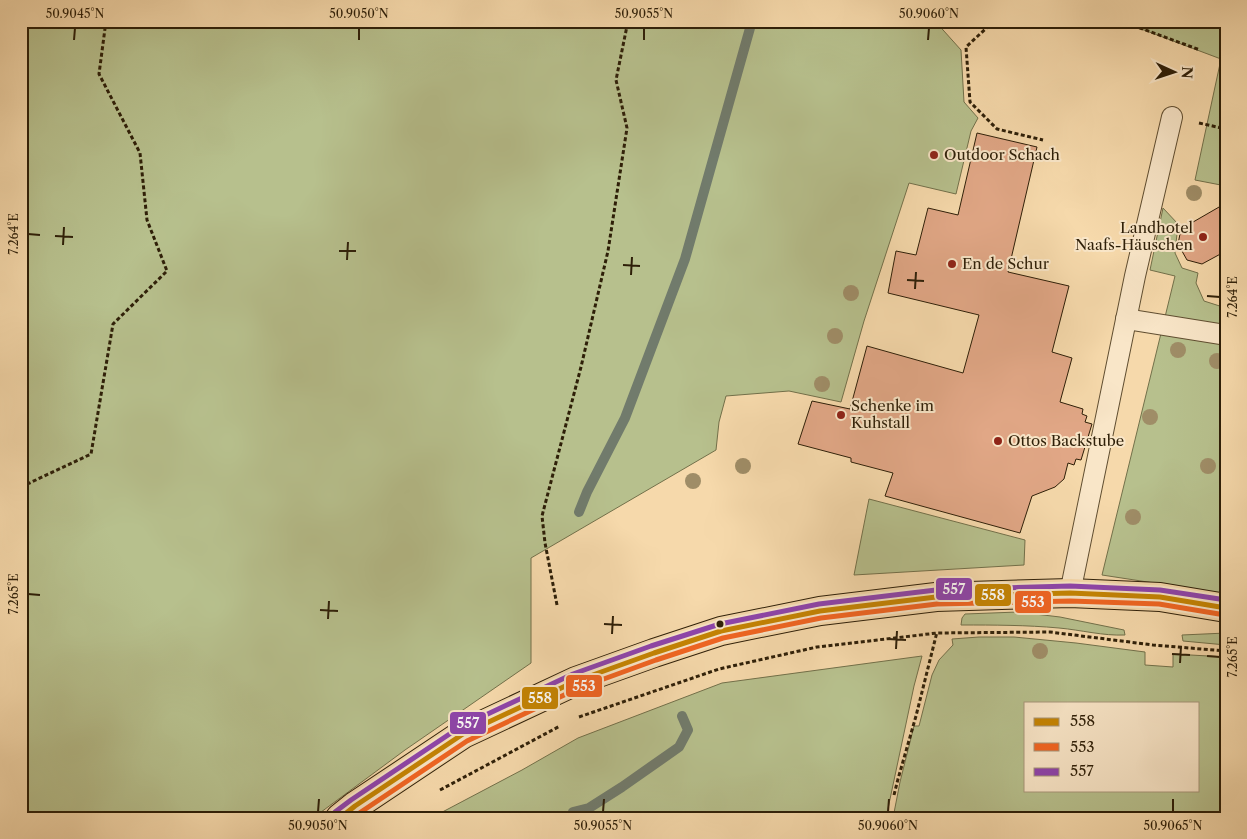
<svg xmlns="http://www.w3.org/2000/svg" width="1247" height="839" viewBox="0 0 1247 839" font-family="'Libre Caslon Text',serif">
<rect width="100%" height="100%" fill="#f6d9ab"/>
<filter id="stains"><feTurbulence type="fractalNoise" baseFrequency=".004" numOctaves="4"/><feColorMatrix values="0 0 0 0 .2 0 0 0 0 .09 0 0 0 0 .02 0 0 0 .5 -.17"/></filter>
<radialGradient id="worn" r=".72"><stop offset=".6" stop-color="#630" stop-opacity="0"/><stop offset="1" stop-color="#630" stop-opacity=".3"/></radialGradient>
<g fill="#b7c08d" stroke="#72704a" fill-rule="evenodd">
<polygon points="21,21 935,21 961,50 964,102 978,118 971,131 956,194 909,183 864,321 841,402 789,391 726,396 719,422 716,450 531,558 531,663 405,750 313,818 21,818"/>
<polygon points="1120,21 1226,21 1226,186 1195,180 1221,59"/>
<polygon points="1163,208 1178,224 1175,253 1182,268 1198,273 1196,283 1204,301 1226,308 1226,594 1102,575 1175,276 1150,270"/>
<polygon points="869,499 1025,540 1024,565 854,575"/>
<path d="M1018 612 1060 617 1124 630 1125 635C1103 636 1081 630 1059 628 1026 625 994 625 961 625L962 618 965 614Z"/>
<polygon points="1226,633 1226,645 1183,641 1182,635"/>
<path d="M979 637H1014L1076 643 1145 652V665L1173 667V654L1226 657V818H893L900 782 914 726H919L932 675 939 660 953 645 952 639ZM1026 703H1198V790H1026Z"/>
<polygon points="922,656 914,686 886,818 708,818 573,812 541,818 431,818 522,770 578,738 722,683"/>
</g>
<polygon fill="#9db9ae" stroke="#717b6c" points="573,812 708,818 541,818"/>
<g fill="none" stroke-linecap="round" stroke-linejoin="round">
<g stroke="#717b6c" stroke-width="10">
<polyline points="579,512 587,492 625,418 685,259 752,21"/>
<polyline points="573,818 573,812 589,808 622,787 679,747 688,730 682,716"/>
</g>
</g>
<g fill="#e1a786" stroke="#2e1f08">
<polygon points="977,133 1037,147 1008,272 1069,286 1052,352 1072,358 1060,402 1083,409 1082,414 1087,416 1085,422 1092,424 1081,460 1076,459 1074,465 1068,463 1064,479 1055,487 1032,496 1020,533 885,496 893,473 851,462 851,458 798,444 812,401 850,409 867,346 963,373 979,315 888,293 896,251 916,255 928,208 958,215"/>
<polygon points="1226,203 1226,251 1202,264 1187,260 1178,244 1181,229"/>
</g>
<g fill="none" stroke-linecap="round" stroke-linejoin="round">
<g stroke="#604e31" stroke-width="22">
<g id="lane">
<polyline points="1126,319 1226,335"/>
<polyline points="1070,593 1135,276 1172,117"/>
</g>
</g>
<g stroke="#2e1f08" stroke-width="30">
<polyline id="primary" points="340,818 355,806 463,734 576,681 654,653 721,631 820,611 936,597 1070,593 1160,597 1226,608"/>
</g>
<g stroke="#2e1f08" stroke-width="3" stroke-dasharray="4 2.5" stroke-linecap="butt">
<polyline points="994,21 966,47 970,102 997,129 1043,140"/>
<polyline points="1121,21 1200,50"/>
<polyline points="1199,123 1226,129"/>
<polyline points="21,487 91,454 113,324 167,271 147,220 140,153 99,74 106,21"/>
<polyline points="557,605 545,543 542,516 581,367 608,251 627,128 616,80 628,21"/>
<polyline points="579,717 719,669 817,647 937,633 1050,632 1153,645 1226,651"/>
<polyline points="440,790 560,726"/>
<polyline points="894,795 898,779 916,716 937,632"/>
</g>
<use href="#lane" stroke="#f9e6c8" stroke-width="20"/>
<use href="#primary" stroke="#f6d9ab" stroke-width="28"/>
<g stroke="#f9e6c8" stroke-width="9">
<polyline id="bus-1" points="340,818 355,806 463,734 576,681 654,653 721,631 820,611 936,597 1070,593 1160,597 1226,608"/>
</g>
<g stroke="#f9e6c8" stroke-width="9">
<polyline id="bus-2" points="352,818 467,741 579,688 656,660 723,638 821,618 937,604 1070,601 1159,604 1225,615"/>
</g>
<g stroke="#f9e6c8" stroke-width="9">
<polyline id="bus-3" points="335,812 351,800 460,727 573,674 651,646 720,624 819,604 936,590 1070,586 1160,590 1226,600"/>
</g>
<use href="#bus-1" stroke="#c58402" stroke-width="5"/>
<use href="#bus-2" stroke="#f26522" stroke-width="5"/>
<use href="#bus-3" stroke="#8e44ad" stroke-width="5"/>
</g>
<g fill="#9f8d67">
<circle cx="1194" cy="193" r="8"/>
<circle cx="851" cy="293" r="8"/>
<circle cx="835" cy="336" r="8"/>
<circle cx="1178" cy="350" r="8"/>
<circle cx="1217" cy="361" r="8"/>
<circle cx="822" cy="384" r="8"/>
<circle cx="1150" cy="417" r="8"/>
<circle cx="743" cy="466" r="8"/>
<circle cx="1208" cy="466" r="8"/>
<circle cx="693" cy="481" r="8"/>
<circle cx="1133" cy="517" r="8"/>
<circle cx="1040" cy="651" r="8"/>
</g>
<path fill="none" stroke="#2e1f08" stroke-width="2" d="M74 40 75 28M359 40V28M644 40V28M928 40 929 28M28 234 40 235M55 236 73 237M63 245 64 227M339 251H356M347 260 348 242M623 265 640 266M631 275 632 257M907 280 924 281M915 289 916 272M1207 296 1220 297M28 594 40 595M320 610 338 611M328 619 329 601M604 624 622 625M612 634 613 616M888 639 906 640M896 649 897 631M1172 654 1190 655M1207 656 1220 657M1180 663 1181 646M318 812 319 799M603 812 604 799M888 812 889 799M1173 812V799"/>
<g fill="#8f2418" stroke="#f9e6c8" stroke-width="2">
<circle cx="934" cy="155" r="5"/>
<circle cx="1203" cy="237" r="5"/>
<circle cx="952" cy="264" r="5"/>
<circle cx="841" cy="415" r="5"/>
<circle cx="998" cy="441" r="5"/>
</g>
<circle fill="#2e1f08" stroke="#f9e6c8" stroke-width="2" cx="720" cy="624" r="4.5"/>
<g text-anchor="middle" stroke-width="4" stroke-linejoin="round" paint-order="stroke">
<g font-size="15" fill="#2e1f08" stroke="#f9e6c8" text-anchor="start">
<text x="944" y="160">Outdoor Schach</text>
<text x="1193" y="233" text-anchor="end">Landhotel<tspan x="1193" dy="17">Naafs-Häuschen</tspan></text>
<text x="962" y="269">En de Schur</text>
<text x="851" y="411">Schenke im<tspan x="851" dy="17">Kuhstall</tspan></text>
<text x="1008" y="446">Ottos Backstube</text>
</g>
</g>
<g stroke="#f9e6c8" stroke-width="2">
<rect x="935" y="577" width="38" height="24" rx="5" fill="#8e44ad"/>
<rect x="974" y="583" width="38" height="24" rx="5" fill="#c58402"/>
<rect x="1014" y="590" width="38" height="24" rx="5" fill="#f26522"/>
<rect x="565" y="674" width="38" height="24" rx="5" fill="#f26522"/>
<rect x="521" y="686" width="38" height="24" rx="5" fill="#c58402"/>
<rect x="449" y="711" width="38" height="24" rx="5" fill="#8e44ad"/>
</g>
<g font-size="14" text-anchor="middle" font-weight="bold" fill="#fff">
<text x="954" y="594">557</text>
<text x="993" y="600">558</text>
<text x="1033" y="607">553</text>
<text x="584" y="691">553</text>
<text x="540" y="703">558</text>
<text x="468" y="728">557</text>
</g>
<rect width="1247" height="839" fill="none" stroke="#f6d9ab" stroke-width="55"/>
<rect x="1024" y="702" width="175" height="90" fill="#f9e6c8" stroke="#a8967b"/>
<rect x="1034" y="718" width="25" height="8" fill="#c58402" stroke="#a8967b"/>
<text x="1070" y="726" font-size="15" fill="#2e1f08">558</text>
<rect x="1034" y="743" width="25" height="8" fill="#f26522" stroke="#a8967b"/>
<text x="1070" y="752" font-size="15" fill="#2e1f08">553</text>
<rect x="1034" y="768" width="25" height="8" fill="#8e44ad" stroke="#a8967b"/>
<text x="1070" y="776" font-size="15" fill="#2e1f08">557</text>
<g transform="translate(1174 72) rotate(93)" stroke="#f9e6c8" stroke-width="4" paint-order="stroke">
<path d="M0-4L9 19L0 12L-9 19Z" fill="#2e1f08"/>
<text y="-8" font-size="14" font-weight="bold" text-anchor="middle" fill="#2e1f08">N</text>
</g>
<rect x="28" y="28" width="1192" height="784" fill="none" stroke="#2e1f08" stroke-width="2"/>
<g font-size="12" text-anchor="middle" fill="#2e1f08">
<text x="75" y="18">50.9045°N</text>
<text x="359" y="18">50.9050°N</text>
<text x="644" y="18">50.9055°N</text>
<text x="929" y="18">50.9060°N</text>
<text transform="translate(14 234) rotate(-90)" y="4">7.264°E</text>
<text transform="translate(1233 297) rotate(-90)" y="4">7.264°E</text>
<text transform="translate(14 594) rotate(-90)" y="4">7.265°E</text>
<text transform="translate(1233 657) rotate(-90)" y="4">7.265°E</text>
<text x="318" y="830">50.9050°N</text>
<text x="603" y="830">50.9055°N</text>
<text x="888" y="830">50.9060°N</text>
<text x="1173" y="830">50.9065°N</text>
</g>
<rect width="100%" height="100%" filter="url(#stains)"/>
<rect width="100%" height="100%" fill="url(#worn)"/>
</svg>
